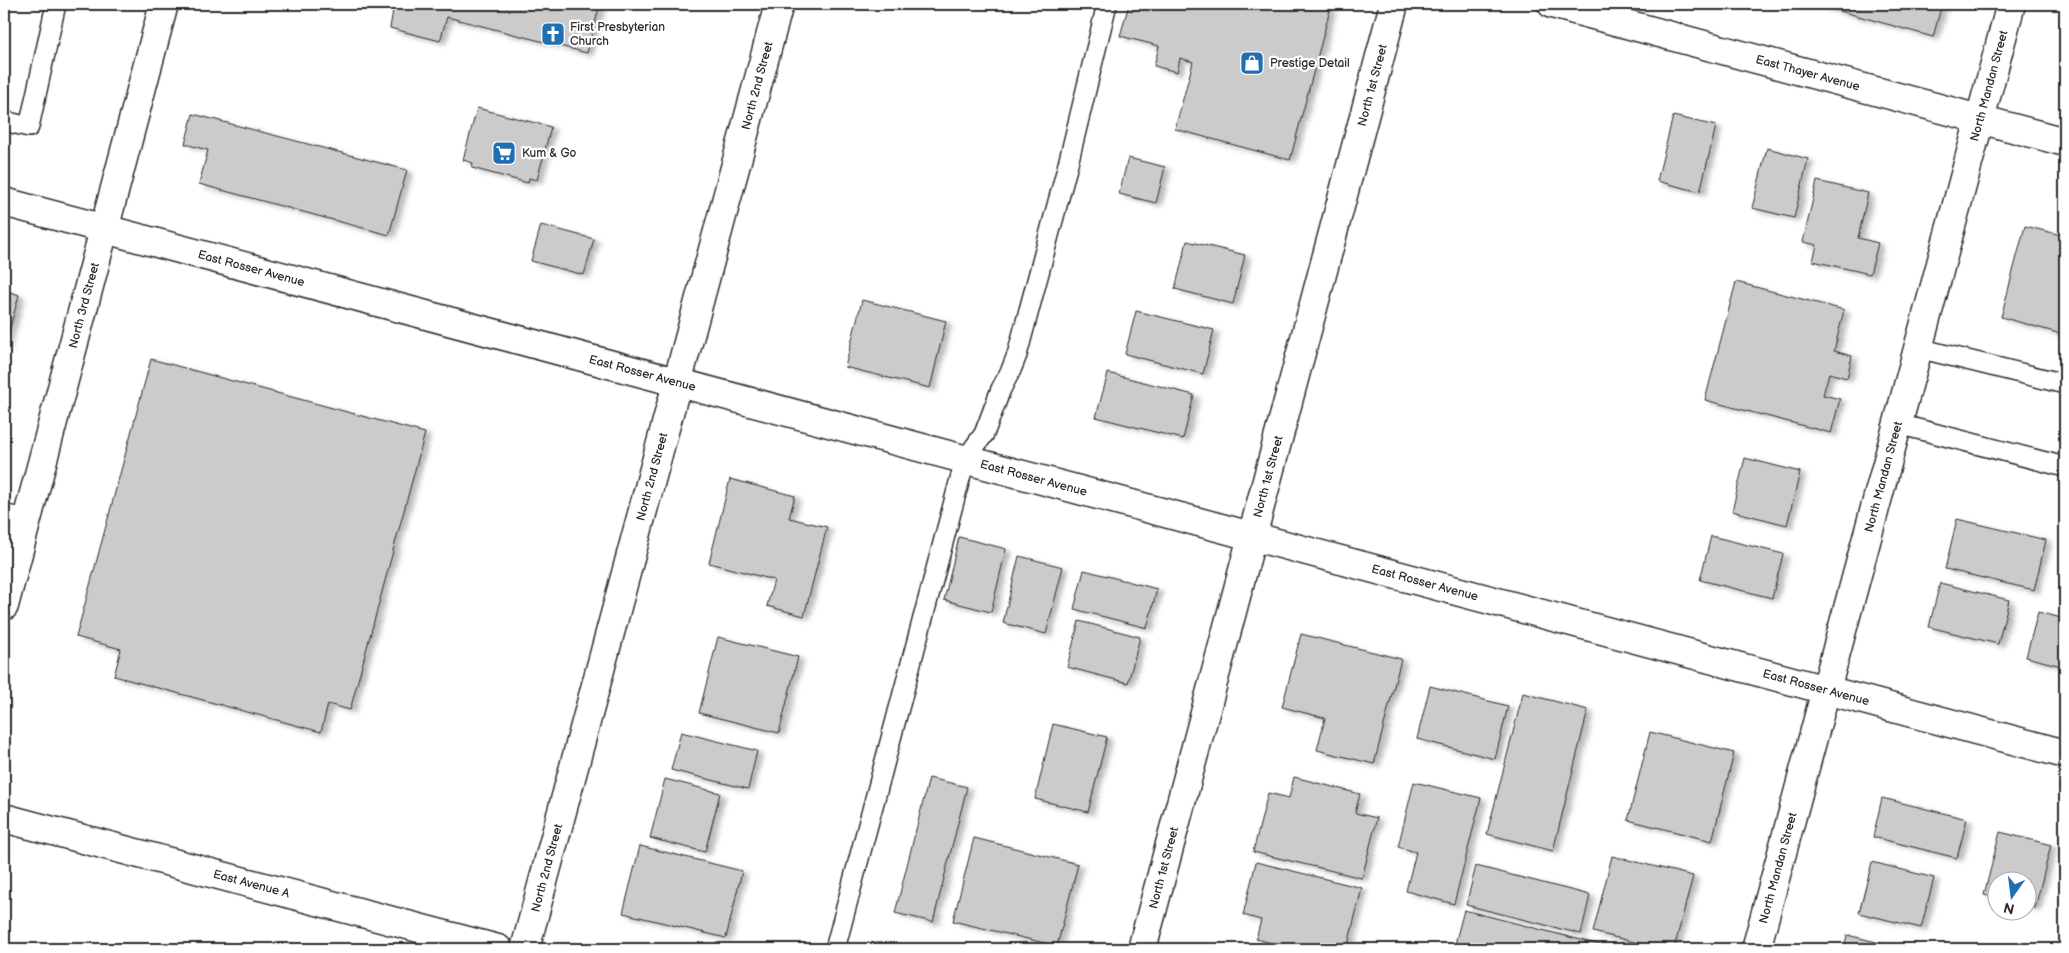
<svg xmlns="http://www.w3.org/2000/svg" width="2069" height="953" viewBox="0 0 2069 953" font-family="'Balsamiq Sans',sans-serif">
<defs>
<filter id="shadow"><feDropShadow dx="5.5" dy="3" stdDeviation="2.5" flood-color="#0004"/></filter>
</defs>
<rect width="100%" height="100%" fill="#fff"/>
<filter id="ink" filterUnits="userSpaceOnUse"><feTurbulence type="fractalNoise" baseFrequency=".02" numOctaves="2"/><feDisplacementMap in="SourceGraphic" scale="10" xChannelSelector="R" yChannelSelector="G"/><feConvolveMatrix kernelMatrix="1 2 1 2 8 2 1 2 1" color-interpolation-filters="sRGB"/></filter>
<g filter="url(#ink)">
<g fill="#cbcbcb" stroke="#2b2b2b" filter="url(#shadow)">
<polygon points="394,4 600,4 587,53 447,17 440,41 390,28"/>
<polygon points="1129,4 1322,4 1331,6 1290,160 1175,129 1193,62 1180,58 1177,72 1154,66 1159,46 1120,36"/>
<polygon points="1815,4 1942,4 1933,37"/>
<polygon points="477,108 551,127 537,180 529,178 528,183 472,168 473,163 463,160"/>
<polygon points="193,114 407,170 389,235 199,184 208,150 185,144"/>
<polygon points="1673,116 1716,126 1700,192 1657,181"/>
<polygon points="1767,148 1808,159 1794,218 1752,208"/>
<polygon points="1128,158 1165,167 1156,203 1119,194"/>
<polygon points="1817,181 1868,193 1858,238 1878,243 1870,274 1813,261 1817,245 1803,242"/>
<polygon points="541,225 594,239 584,275 531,261"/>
<polygon points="2025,226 2065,236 2065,335 2001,317"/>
<polygon points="1187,241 1245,255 1233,304 1175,289"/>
<polygon points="1736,282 1844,310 1834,351 1852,356 1847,378 1829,373 1823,395 1840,399 1831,433 1705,400"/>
<polygon points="4,290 19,295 4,350"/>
<polygon points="862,300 946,321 930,388 845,367"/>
<polygon points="1136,311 1214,330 1203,374 1125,354"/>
<polygon points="151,359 425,433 350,710 328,704 321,732 114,676 121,649 76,637"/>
<polygon points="1108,373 1194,395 1183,439 1096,417"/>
<polygon points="1745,458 1800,472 1787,525 1732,511"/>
<polygon points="730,479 795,496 789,518 827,527 804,616 767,606 774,580 709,563"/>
<polygon points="1957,519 2046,540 2034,590 1945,569"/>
<polygon points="1711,536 1783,554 1772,598 1700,580"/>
<polygon points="959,537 1006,549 991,612 944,600"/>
<polygon points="1019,556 1063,567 1046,634 1003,623"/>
<polygon points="1084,570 1157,589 1147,628 1074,609"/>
<polygon points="1940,583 2009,600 1998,644 1929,627"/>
<polygon points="2038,612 2065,619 2065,667 2026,657"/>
<polygon points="1079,621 1140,637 1128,683 1067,667"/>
<polygon points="1301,634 1401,659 1374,764 1317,750 1325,718 1282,707"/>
<polygon points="718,637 798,657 779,733 699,713"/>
<polygon points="1430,686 1508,706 1495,759 1417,739"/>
<polygon points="1523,693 1588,710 1553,851 1487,834"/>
<polygon points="1053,724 1107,737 1088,812 1035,799"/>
<polygon points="681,732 757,751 748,789 671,770"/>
<polygon points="1650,732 1734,753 1712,841 1628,820"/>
<polygon points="1294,777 1360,794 1355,813 1377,818 1362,878 1253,852 1268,793 1289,798"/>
<polygon points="929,778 967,787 933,922 895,913"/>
<polygon points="665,779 720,793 705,852 650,838"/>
<polygon points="1414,782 1481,798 1454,904 1406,891 1416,852 1398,847"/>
<polygon points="1882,798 1967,819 1957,858 1873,837"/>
<polygon points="2000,832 2051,845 2035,908 2026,906 2026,880 1996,880 1996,898 1984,895"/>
<polygon points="974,838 1078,864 1057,946 953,921"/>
<polygon points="640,846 742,871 726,938 623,913"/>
<polygon points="1612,856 1693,876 1674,949 1663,949 1593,932"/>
<polygon points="1256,862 1362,888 1347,949 1296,949 1256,939 1261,920 1243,915"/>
<polygon points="1872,862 1934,878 1921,928 1859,913"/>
<polygon points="1476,866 1590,895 1581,934 1466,905"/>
<polygon points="1464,910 1616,949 1474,949 1455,944"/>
<polygon points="1847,935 1905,949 1844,949"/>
<polygon points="1217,944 1240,949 1216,949"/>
</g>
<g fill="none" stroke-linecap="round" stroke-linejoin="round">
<g stroke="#2b2b2b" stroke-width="22">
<g id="service">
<polyline points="4,121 29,127 56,4"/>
<polyline points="1918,348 2065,384"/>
<polyline points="1898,424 2065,467"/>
<polyline points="4,514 26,520"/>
<polyline points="835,949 965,460 984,434 1001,389 1011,370 1017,355 1067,168 1107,4"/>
</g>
</g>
<g stroke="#2b2b2b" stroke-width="31">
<g id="minor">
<path id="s1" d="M1552 4 2065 142"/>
<path id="s2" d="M4 818 498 949"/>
<path id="s3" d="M525 949 779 4"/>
<path id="s4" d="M1142 949 1394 4"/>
<path id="s5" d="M1756 949 2011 4"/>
</g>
</g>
<g stroke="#2b2b2b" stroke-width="31">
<g id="tertiary">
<path id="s6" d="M4 202 2065 754"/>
<path id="s7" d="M4 606 164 4"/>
</g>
</g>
<use href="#service" stroke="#fff" stroke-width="19"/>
<use href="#minor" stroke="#fff" stroke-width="28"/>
<use href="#tertiary" stroke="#fff" stroke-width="28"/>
</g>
</g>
<defs>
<g id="church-square" transform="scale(1.25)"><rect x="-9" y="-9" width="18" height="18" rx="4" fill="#1f6fb2" stroke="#fff"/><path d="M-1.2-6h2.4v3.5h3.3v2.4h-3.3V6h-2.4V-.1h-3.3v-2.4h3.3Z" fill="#fff"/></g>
<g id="shop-square" transform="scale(1.25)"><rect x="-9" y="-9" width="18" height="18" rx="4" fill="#1f6fb2" stroke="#fff"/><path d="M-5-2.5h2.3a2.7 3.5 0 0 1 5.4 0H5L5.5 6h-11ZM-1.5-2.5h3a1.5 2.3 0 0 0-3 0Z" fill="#fff"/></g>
<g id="supermarket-square" transform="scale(1.25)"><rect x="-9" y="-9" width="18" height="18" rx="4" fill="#1f6fb2" stroke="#fff"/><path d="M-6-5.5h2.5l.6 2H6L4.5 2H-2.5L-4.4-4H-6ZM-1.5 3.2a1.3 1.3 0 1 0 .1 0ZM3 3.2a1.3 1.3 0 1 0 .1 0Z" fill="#fff"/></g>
</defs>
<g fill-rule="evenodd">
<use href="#church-square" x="553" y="34"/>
<use href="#shop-square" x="1252" y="63"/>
<use href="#supermarket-square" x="504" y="153"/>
</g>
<g text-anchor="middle" stroke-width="4.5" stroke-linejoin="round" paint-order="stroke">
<g font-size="12" fill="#2b2b2b" stroke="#fff" text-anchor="start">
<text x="570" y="31">First Presbyterian<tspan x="570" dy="14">Church</tspan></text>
<text x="1270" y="67">Prestige Detail</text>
<text x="522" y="157">Kum &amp; Go</text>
</g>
<g font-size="12" fill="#2b2b2b" stroke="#fff">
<text dy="4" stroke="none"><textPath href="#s1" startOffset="265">East Thayer Avenue</textPath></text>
<text dy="4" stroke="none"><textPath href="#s3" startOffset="894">North 2nd Street</textPath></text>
<text dy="4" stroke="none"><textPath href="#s4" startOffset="894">North 1st Street</textPath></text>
<text dy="4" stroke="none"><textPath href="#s5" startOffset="894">North Mandan Street</textPath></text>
<text dy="4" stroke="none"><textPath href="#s6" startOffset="256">East Rosser Avenue</textPath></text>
<text dy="4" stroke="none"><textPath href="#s7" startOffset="311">North 3rd Street</textPath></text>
<text dy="4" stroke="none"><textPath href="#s6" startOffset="661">East Rosser Avenue</textPath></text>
<text dy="4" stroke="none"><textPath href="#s3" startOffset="489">North 2nd Street</textPath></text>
<text dy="4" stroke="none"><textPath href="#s4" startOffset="489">North 1st Street</textPath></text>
<text dy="4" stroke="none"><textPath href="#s5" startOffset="489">North Mandan Street</textPath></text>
<text dy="4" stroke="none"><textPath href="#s6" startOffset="1066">East Rosser Avenue</textPath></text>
<text dy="4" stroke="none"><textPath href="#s6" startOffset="1471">East Rosser Avenue</textPath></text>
<text dy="4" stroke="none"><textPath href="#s6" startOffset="1876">East Rosser Avenue</textPath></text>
<text dy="4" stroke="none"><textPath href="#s5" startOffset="84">North Mandan Street</textPath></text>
<text dy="4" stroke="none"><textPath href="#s3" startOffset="84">North 2nd Street</textPath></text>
<text dy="4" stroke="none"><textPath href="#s4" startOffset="84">North 1st Street</textPath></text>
<text dy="4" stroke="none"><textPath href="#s2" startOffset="256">East Avenue A</textPath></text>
</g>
</g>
<rect width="2069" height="953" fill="none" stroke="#fff" stroke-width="20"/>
<rect x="10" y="10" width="2049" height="933" fill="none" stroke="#2b2b2b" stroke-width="2" filter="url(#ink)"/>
<g transform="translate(2012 896) rotate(194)"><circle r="24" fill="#ffffff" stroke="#aaaaaa"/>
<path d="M0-4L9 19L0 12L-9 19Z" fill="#1f6fb2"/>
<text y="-8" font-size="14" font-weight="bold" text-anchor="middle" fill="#2b2b2b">N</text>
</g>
</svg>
